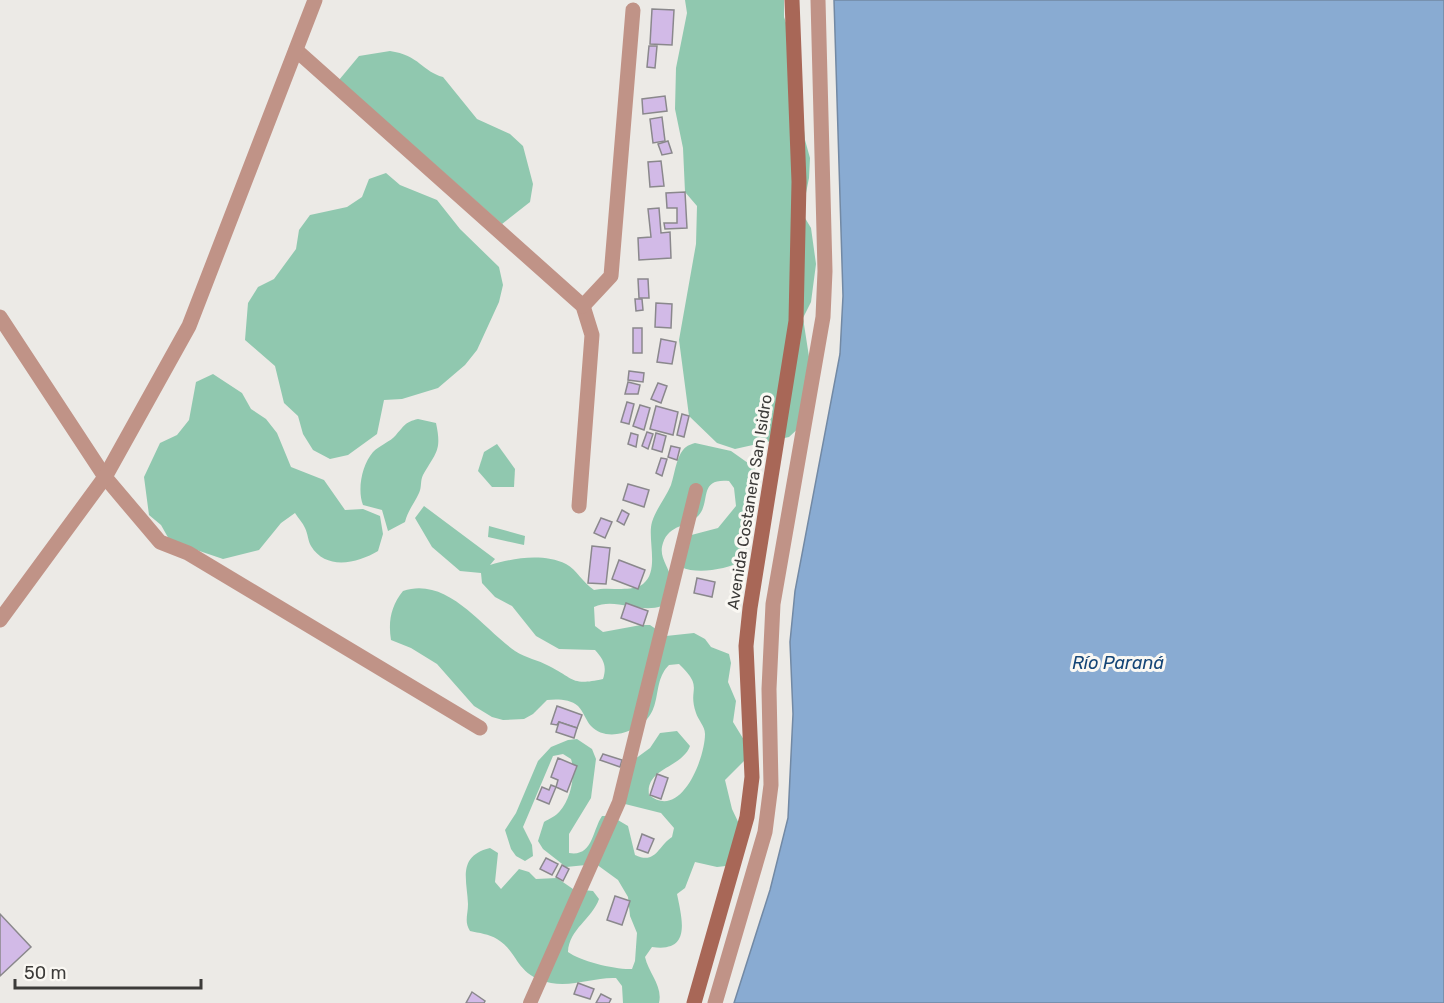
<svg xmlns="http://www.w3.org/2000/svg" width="1444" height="1003" viewBox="0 0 1444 1003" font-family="Rubik,sans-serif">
<rect width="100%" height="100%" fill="#eceae6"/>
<g fill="#90c8af">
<polygon points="685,0 784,0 784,17 796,52 805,140 810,158 809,178 802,213 811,228 816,264 811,302 803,318 814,389 804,423 789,437 735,449 717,443 689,416 679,340 696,244 697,206 685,192 683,148 675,109 676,68 687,13"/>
<path d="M390 51C419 55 423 72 443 77L477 119 510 134 523 146 533 184 530 202 502 224 339 80 359 56Z"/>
<polygon points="386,173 400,185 437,200 460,229 499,267 503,285 499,302 477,350 465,365 438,388 402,399 384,400 377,434 348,455 330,459 313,450 303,434 298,416 284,403 275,366 245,340 248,303 258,287 274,279 296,249 299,230 310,215 347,207 362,197 369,179"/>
<path d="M213 374 242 393 251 409 266 419 277 433 291 467 324 480 345 510 363 509 380 516 383 534 378 551C358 563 326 571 311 546 308 541 308 534 305 528 303 523 298 518 295 513L281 523 259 550 223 559 170 541 161 525 149 515 144 477 160 443 177 435 189 420 196 382Z"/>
<path d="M418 419 436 423C442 451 436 452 423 475 420 481 422 487 419 493 414 504 408 510 405 522L388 531 382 510 363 505C357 489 362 465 373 452 380 445 390 442 396 435 404 426 405 422 418 419Z"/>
<path d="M695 443 731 451 755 468C759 484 754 494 751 510 748 528 751 544 743 561 726 569 698 575 681 567L680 538 718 528 736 506 734 488 729 481C698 478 711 501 699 515 689 527 669 524 663 543 658 557 669 566 671 579 671 586 664 598 662 606 639 614 615 597 594 607L595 626 603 632 641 625H650L666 636 694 633 705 639 711 647 729 654 731 663 728 682 736 701 733 722 744 740 745 760 725 780 732 809 741 828 726 866 717 867 695 862 685 888 677 894C682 919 692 953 652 947L645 957C649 974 663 986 659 1003H623L622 986 616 978C594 977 574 987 551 983 515 976 519 952 497 939 489 934 479 933 470 931 464 921 468 915 468 904 467 880 457 856 490 848L498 853 495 882 501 889 519 869 529 872 536 879 557 878 573 889 593 891 599 899C592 919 569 929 568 952 580 961 616 970 632 969L635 961 637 933 630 916 628 897 618 880 596 864 566 867 543 849 538 841 544 822C549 819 556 816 560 811 571 799 576 773 571 759L563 754 553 756 523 827 532 845 533 856 525 861 516 856 511 849 505 830 516 813 538 761 551 747 568 740 577 739 592 749 596 759 591 798 569 834V853C593 857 592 831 602 816H611L628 826 635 855C656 865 658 846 672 837L674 828 661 813 625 804 620 796 635 759 650 748 660 733 677 731 690 746C682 768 645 768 649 795 681 821 705 758 705 734 705 726 698 720 696 713 687 687 705 689 679 664L669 665C649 685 667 715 631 730 618 736 601 737 591 726 586 721 584 712 578 706 570 699 557 699 547 700L533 714 524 719 503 720 492 717 474 706 437 664 411 648 391 640C388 621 391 606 403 591 448 576 482 628 515 651 526 658 538 660 549 666 575 679 571 686 603 679 607 666 604 660 595 650L559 649 536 636 512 606 495 597 482 583 481 573 460 571 432 547 415 518 424 506 495 559 490 565C513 558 543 553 566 564 577 570 583 583 594 590 609 586 630 593 643 584 660 571 647 539 652 522 656 509 666 497 671 485 675 474 676 455 686 447 688 445 692 444 695 443Z"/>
<polygon points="497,444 515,469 514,487 492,487 478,471 484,452"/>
<polygon points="489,526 525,536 524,545 488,537"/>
</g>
<polygon fill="#89abd2" stroke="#7289a4" stroke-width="1.5" points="834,0 1444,0 1444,1003 734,1003 770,890 788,818 793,714 790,642 795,591 840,354 843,296"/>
<g fill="#d2bae7" stroke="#8a888c" stroke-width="1.5">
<polygon points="652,9 674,10 672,45 650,44"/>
<polygon points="649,46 657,46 655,68 647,67"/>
<polygon points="665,96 667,111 643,114 642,99"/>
<polygon points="662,117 665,141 653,143 650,119"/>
<polygon points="668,141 672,153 662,155 658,144"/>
<polygon points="661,161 664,186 650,187 648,162"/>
<polygon points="685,192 687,228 665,229 664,223 677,223 677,208 667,208 666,193"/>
<polygon points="659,208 661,233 670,232 671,258 639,260 638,238 651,237 648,209"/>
<polygon points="638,279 648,279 649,298 639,298"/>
<polygon points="635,299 642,299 643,310 636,311"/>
<polygon points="656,303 672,304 671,328 655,327"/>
<rect x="633" y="328" width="9" height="25"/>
<polygon points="661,339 676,342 672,364 657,362"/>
<polygon points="629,371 644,373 643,382 628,380"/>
<polygon points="628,382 640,385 638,394 625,394"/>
<polygon points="658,383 667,386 661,403 651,399"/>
<polygon points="627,402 634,404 629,424 621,422"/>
<polygon points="640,405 650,408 644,430 633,426"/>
<polygon points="656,406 678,412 673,435 650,429"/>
<polygon points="682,414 689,416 684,437 677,435"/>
<polygon points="647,432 653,434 648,449 642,446"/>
<polygon points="631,433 638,435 636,447 628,444"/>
<polygon points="656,433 666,436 662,452 652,449"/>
<polygon points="671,446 680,448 677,460 668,457"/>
<polygon points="661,458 667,459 662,476 656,473"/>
<polygon points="628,484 649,490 644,507 623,500"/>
<polygon points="622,510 629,514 624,525 617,521"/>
<polygon points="601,518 612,522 605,538 594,533"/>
<polygon points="592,546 610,548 606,584 588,583"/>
<polygon points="619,560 645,570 638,589 612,579"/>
<polygon points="697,578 715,582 712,597 694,593"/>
<polygon points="626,603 648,611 643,626 621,618"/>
<polygon points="557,706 582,715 577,728 559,722 557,725 551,724"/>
<polygon points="559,722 577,728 574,738 556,732"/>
<polygon points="603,754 622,760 620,767 600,760"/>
<polygon points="558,758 577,766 567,792 556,787 558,780 551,777"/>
<polygon points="657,774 668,778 661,799 650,795"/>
<polygon points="551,785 556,787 549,804 537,799 542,787 549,790"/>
<polygon points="642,834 654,839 648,853 637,849"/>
<polygon points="546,858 558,864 552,875 540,869"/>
<polygon points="562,865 569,869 563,881 556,877"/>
<polygon points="615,896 630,901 622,925 607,920"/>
<polygon points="0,914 31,947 0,976"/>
<polygon points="578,983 594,989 590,999 574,994"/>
<polygon points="472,992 485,1001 484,1003 466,1003"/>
<polygon points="601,994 611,999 609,1003 596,1003"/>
</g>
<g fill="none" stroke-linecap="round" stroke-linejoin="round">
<polyline stroke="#c09387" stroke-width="14" points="530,1003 619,802 696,490"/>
<polyline stroke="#c09387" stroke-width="15" points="715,1003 765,832 771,785 769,689 773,604 823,317 825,271 818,0"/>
<g stroke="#c09387" stroke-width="15">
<polyline points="296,50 583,306 592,335 579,506"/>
<polyline points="583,306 611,276 633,10"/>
<polyline points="0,317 105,477 160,542 188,553 480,728"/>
<polyline points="0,620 105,477 189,326 315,0"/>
</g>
<polyline stroke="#a86757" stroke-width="15" points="694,1003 747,817 752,777 746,646 750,608 796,321 799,182 792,0"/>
</g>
<g text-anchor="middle" stroke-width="6" stroke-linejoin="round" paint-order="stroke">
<g font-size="16" fill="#3c3b39" stroke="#faf8f3">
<text transform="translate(749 502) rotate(-81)" y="6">Avenida Costanera San Isidro</text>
</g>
<g font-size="18" font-style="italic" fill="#154677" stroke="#faf8f3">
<text x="1118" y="669">Río Paraná</text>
</g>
</g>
<path d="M15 979v9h186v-9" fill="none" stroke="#3c3b39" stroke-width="3"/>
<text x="24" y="979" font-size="18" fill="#3c3b39" stroke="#faf8f3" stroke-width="4.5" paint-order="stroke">50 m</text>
</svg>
